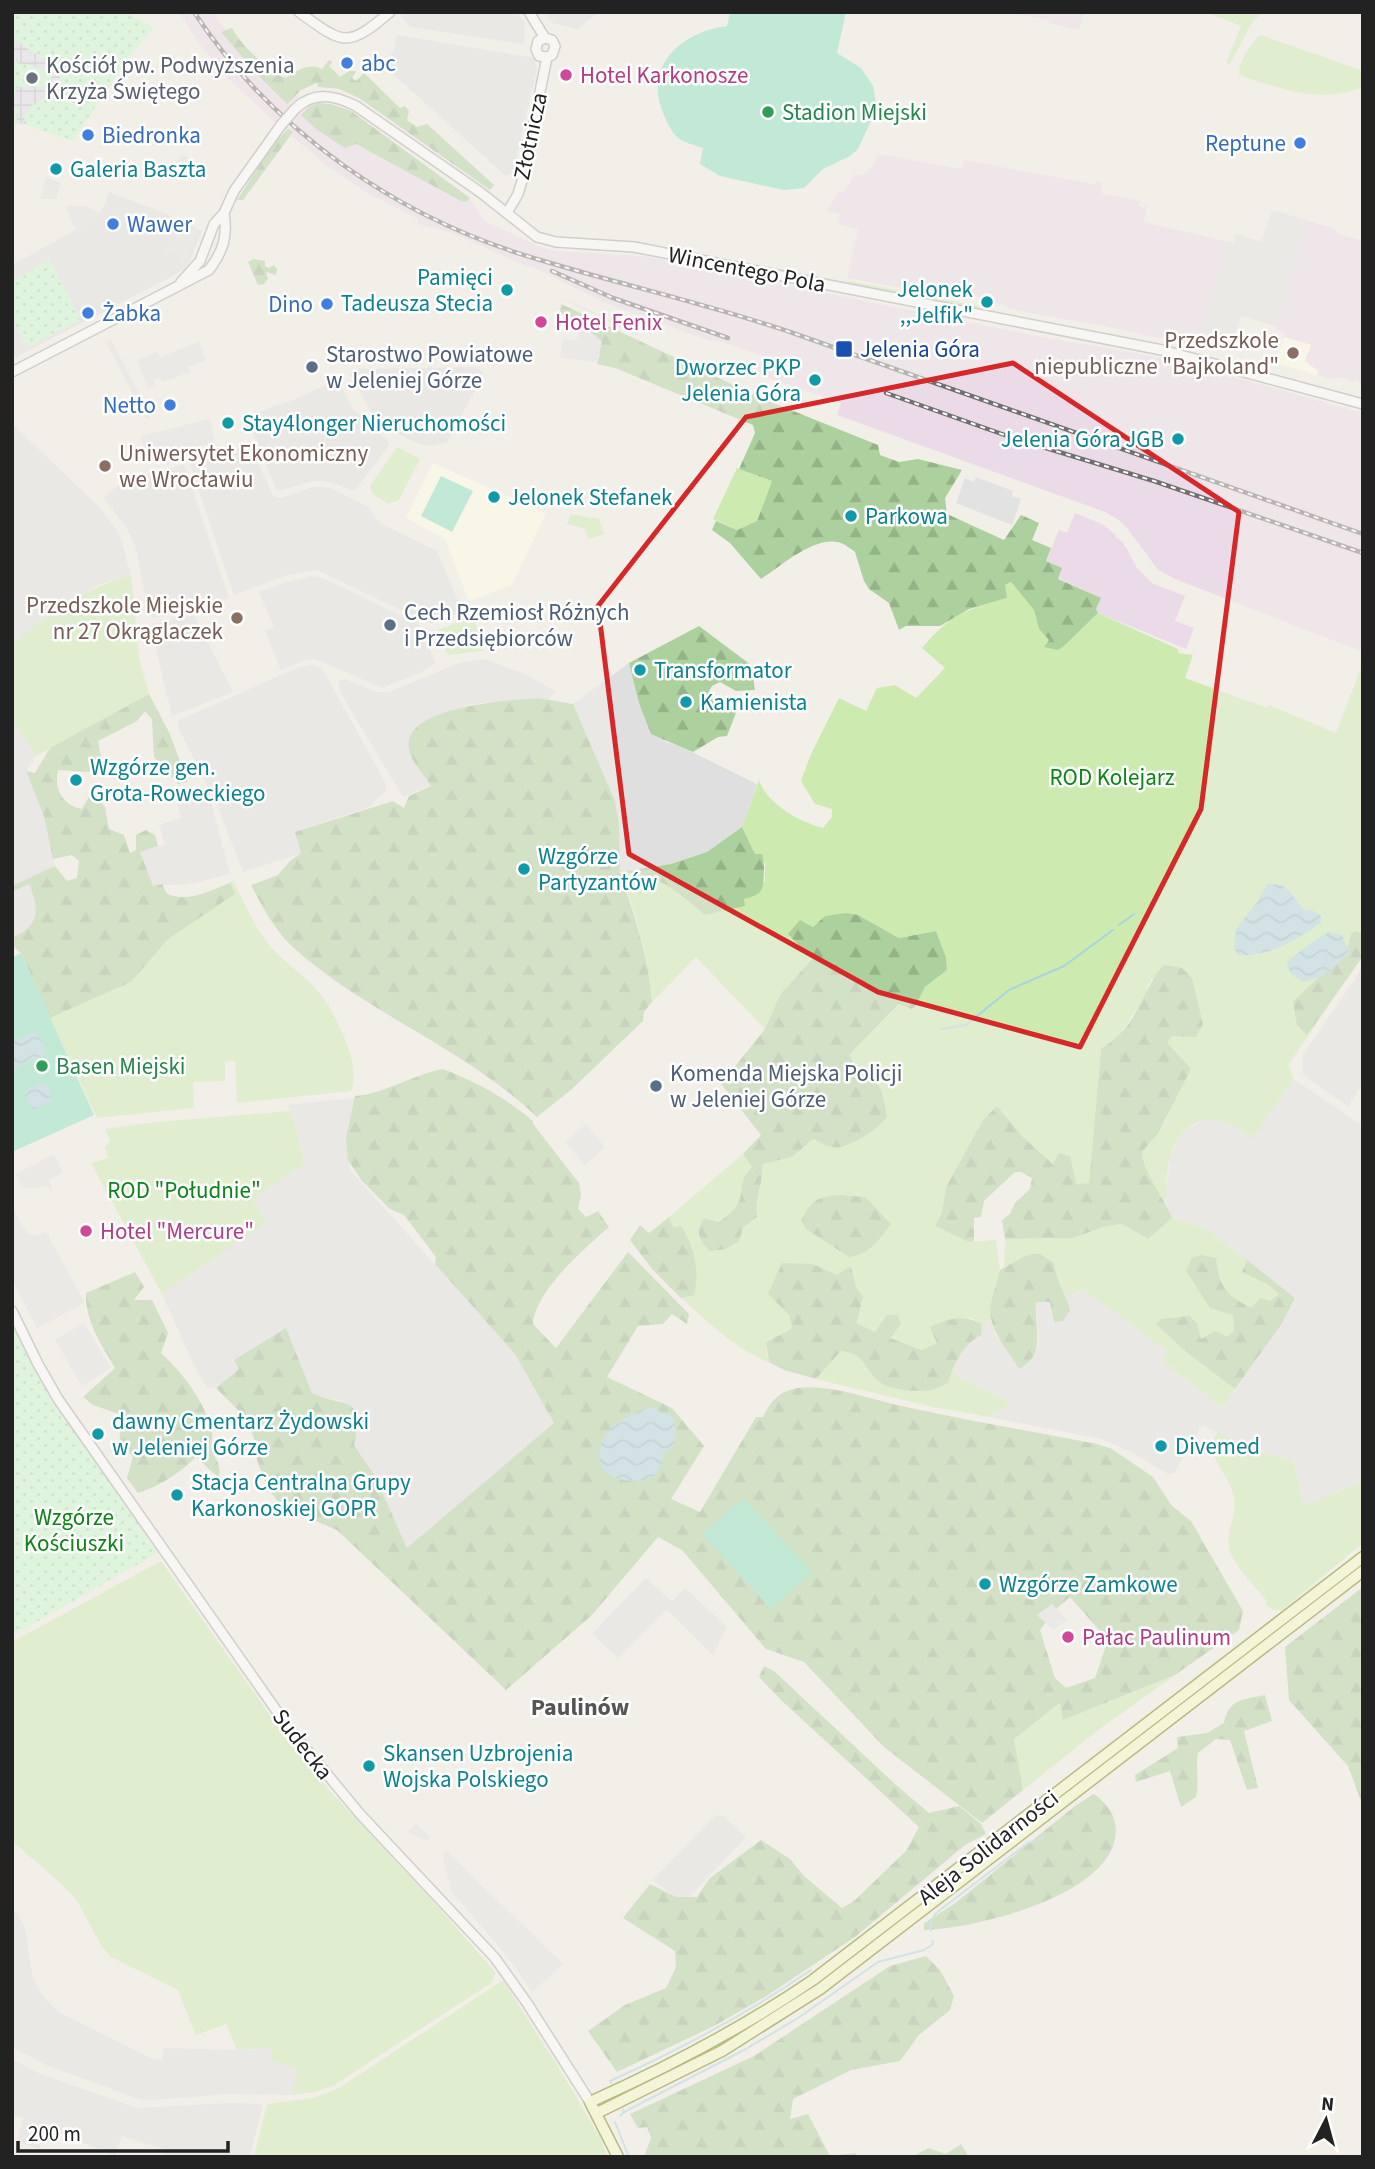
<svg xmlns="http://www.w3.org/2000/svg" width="1375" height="2169" viewBox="0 0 1375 2169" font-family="'Source Sans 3',sans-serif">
<defs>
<pattern id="forest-firs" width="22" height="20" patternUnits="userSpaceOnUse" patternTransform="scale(1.75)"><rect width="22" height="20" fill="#add19e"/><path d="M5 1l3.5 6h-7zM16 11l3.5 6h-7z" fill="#95b388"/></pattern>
<pattern id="park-dots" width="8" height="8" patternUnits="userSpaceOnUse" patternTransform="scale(1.75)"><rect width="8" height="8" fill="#c8facc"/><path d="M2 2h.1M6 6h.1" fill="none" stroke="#acd6af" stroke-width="1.8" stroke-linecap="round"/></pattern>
<pattern id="plaza-grid" width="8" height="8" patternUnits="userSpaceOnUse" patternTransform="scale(1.75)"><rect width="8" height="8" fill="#dddde8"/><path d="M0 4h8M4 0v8" fill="none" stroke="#bdbdc7"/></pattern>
<pattern id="water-waves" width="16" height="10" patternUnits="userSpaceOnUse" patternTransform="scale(1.75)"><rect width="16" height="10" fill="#aad3df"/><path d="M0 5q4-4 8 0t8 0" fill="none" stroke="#92b5bf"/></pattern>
</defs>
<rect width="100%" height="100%" fill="#f2efe9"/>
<g fill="#e0dfdf">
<polygon points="402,12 516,12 525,22 524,44 411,27 401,17"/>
<polygon points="543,12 599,12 578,29 553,23"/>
<polygon points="397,35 534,58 537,68 513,173 506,176 383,65 393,52"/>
<polygon points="109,192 167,214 202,231 189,263 183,270 165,280 12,359 12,265 94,220 105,205"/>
<polygon points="476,367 483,373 481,379 447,442 432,446 419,444 393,431 373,415 350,374 358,369"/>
<polygon points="336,380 339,382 353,409 388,441 389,446 354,491 329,482 316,480 282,490 276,489 253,432 255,420 259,413 266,409 296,399"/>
<polygon points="12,424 97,505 119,533 131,575 98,585 46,617 12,644"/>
<polygon points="250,445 273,496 281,498 313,487 330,488 368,507 380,523 437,551 460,606 459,613 434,623 428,623 317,570 287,575 234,595 190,464"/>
<polygon points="184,464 229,598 200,608 153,618 149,615 135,545 127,529 104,498 115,488 127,481"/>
<polygon points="310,576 323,578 418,624 424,632 435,663 425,670 383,688 315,659 303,661 281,670 265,631 274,627 259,592 283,583"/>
<polygon points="194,615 233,692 172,716 151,628 153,624"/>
<polygon points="485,659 525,674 555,691 549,700 538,698 473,704 446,712 415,727 409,739 409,750 431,785 403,797 340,692 338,681 345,679 376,692 389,692 459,663"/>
<polygon points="629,663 644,715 666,742 682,747 757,784 742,827 707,852 671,864 620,872 615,801 573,704"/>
<polygon points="312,665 321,668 326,675 386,784 387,790 369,807 295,832 302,853 243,872 217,805 177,725 180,720 299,667"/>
<polygon points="12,719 36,756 26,771 44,816 55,866 35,879 93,999 50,1018 21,953 12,946"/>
<polygon points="205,790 211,802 230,874 190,884 153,886 140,852 165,844 159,825 181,818 177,803"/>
<polygon points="1363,967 1363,1084 1348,1107 1303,1074 1303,1055"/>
<polygon points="1294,1079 1363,1126 1363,1480 1350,1487 1304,1506 1293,1461 1251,1449 1202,1425 1174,1473 1168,1474 1133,1453 1102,1439 989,1417 1012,1403 961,1379 953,1370 958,1357 970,1341 981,1335 982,1324 991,1319 995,1334 1005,1345 1019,1369 1028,1364 1039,1344 1036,1302 1050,1302 1070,1310 1066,1296 1083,1289 1168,1351 1162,1361 1222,1408 1281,1325 1295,1298 1205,1228 1172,1218 1165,1201 1170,1158 1181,1132 1206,1119 1227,1122 1240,1129 1251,1138"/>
<polygon points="362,1097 346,1138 350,1170 515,1354 554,1423 407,1549 375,1476 354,1445 359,1422 342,1400 324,1399 312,1393 286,1329 235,1360 239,1369 216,1388 207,1387 195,1368 162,1294 267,1222 252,1200 305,1163 288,1105"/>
<polygon points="646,1578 672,1602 685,1588 727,1627 713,1655 667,1609 618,1658 592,1634"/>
<polygon points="716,1815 724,1816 746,1837 683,1904 653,1880"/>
<polygon points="12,1911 18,1914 25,1928 33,1979 42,1995 58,2012 150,2058 162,2060 164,2048 237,2050 272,2048 296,2068 293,2095 228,2094 152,2100 139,2099 46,2065 12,2047"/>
<polygon points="12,2059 38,2073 137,2108 230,2103 263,2104 250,2157 163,2157 165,2149 122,2136 115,2156 46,2127 39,2149 17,2141 23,2118 12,2114"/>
</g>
<g fill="#ebdbe8">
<polygon points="179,12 213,12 231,38 262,68 284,81 307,108 318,104 468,196 485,221 538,246 555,251 643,256 1033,335 1169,359 1363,413 1363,652 1175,579 1158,570 1127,528 1119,520 1105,512 837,415 841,403 761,375 757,367 763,356 725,343 708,340 605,303 531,266 526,266 452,233 418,224 418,219 364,191 326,165 269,117 231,81 199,44"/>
<polygon points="1006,12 1084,12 1079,30 1049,23 1048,20"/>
<polygon points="878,154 962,169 964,160 1093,184 1096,184 1097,181 1103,183 1101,193 1140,201 1139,206 1144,208 1148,203 1143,222 1234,243 1236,234 1261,242 1272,211 1276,211 1332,228 1339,234 1363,241 1363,388 1358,380 1352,382 1344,377 1332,379 1317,375 1318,371 1305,361 1311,345 1284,337 1285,332 1276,329 1276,326 1240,315 1230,350 1220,348 1219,351 1113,328 1008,309 1007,306 996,303 992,305 980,303 977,295 972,295 970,300 847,278 858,229 838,224 840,214 827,211 838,192 843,192 855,174 862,176 872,167"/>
<polygon points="1075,513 1102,524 1116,535 1115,537 1123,542 1137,568 1152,583 1185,596 1175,621 1194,628 1186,649 1098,613 1096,609 1100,598 1058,578 1046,561 1059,530 1067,533"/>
</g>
<g fill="#ffffe5">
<polygon points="1284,337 1311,345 1305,361 1318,371 1317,375 1275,363"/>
<polygon points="433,463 546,513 512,585 469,601 445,539 406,518"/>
</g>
<g fill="#cdebb0">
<polygon points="1206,12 1263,12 1253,21 1230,64 1226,63 1241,26"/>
<path d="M1261 35 1363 71V87C1318 104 1287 90 1244 77L1239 74C1238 60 1250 48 1257 37Z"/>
<polygon points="849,281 979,306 978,309 848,283"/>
<polygon points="397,447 420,459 399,500 388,504 373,494 370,486"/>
<polygon points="737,468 772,481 757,521 737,530 713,519"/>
<polygon points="571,514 599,519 604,534 588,539 585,529 567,524"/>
<path d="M131 575 139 658 149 694 36 756 12 719V644C54 610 79 591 131 575Z"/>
<path d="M1011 582 1034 610 1039 629 1049 640 1045 647 1064 646 1098 613 1178 649V653L1193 655 1185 678 1267 708 1269 705 1336 733 1363 663V956L1288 1065 1294 1079 1251 1139C1220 1109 1182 1114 1170 1157 1166 1171 1167 1187 1165 1201L1149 1179 1142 1152C1176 1116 1173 1101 1179 1054L1167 1042 1173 1036 1203 1023 1197 1002 1152 978 1141 1002 1120 1035 1101 1049 1089 1183 1076 1184 1023 1137 997 1106 983 1120 946 1187 942 1212 935 1225 969 1242 996 1240 1000 1270 997 1289 991 1302V1319L982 1324 969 1317 937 1343 922 1350 890 1338 887 1315 875 1332 857 1323 863 1297 856 1287 851 1267 837 1275 830 1273 789 1315 792 1327 786 1334 771 1338 766 1349 769 1362C735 1350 708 1321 681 1298H685L674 1228 669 1217 743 1154 752 1167C738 1200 743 1221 700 1223L698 1233 701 1242 740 1235 744 1228 757 1217C755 1199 764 1182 763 1164L792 1157 813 1139 828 1146 887 1117C883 1088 883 1082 855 1071L850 1054 900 1004 911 1009 915 1007 925 987 947 970 946 957 936 931 899 938 858 915 825 916 813 927 812 959 780 995 765 1029 696 957 652 1002C649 958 636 914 620 872 661 876 675 889 705 915L743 899 765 881V863L755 854 742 827 759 780C767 804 799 822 823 828L832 817V809L815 804 801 781 811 754 839 698 866 711 877 688 895 685 916 698 945 668 922 648C951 614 965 610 1007 598L1004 585Z"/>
<polygon points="473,617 483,646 482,651 448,655 438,630"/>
<path d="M233 881C243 900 252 921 264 938 278 959 302 972 318 991 334 1010 363 1067 351 1091L237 1103 235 1061 225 1062V1081L193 1082 194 1108 97 1118 50 1018 129 983 162 884 167 894C190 903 212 890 233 881Z"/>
<polygon points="290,1111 305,1163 252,1200 267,1222 162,1294 91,1163 108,1158 105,1147 110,1141 105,1129 157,1122"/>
<path d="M1172 1218 1205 1228 1247 1260 1242 1272 1267 1284 1279 1294 1270 1302 1260 1298 1251 1308C1224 1293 1221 1290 1216 1259L1191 1280 1200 1291 1233 1315 1234 1331 1227 1338 1201 1339 1197 1323 1185 1351 1235 1389 1222 1408 1162 1361 1167 1351 1083 1289 1066 1296 1055 1275 1054 1263 1039 1253 1024 1256 1004 1267 1005 1239 1073 1238 1107 1226 1122 1224 1148 1239Z"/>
<path d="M841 1351C865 1354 863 1367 878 1381 887 1390 920 1393 932 1390 937 1389 943 1385 948 1383L953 1370 961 1379 1012 1403 989 1417 928 1406 816 1379Z"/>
<path d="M1217 1432 1251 1449 1293 1461 1304 1505 1350 1487 1363 1480V1543L1282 1610H1273L1266 1605V1600C1255 1586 1240 1572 1232 1556 1221 1538 1238 1517 1234 1497 1229 1472 1204 1459 1217 1432Z"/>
<polygon points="161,1561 281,1731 330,1791 431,1899 496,1973 491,1983 333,2086 314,2092 293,2095 296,2068 272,2061 272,2048 237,2050 226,2024 196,2035 178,1990 111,1957 102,1947 76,1899 58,1881 12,1841 12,1642"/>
<polygon points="1218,1674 1170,1715 818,1986 720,2048 614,2100 612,2096 816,1983"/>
<polygon points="1175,1675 1097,1731 1023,1790 1014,1739 1061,1703 1063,1720"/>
<polygon points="503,1980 568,2083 602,2141 607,2157 254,2157 267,2104 313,2098 339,2088"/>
</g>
<g fill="url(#forest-firs)" fill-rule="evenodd">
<path d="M232 28C245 51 263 64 285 78 297 71 308 62 322 69L329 60 332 62 329 66 340 77 349 71H356L352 78 356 81 364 73 400 108 405 106 409 111 407 120 417 127 427 124 494 185 490 190 359 98 339 89 318 87 317 83 301 90 287 104 257 74 221 32Z"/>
<polygon points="318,103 331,104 351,111 470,198 466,202 461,201 356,144 345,148 316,129 301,115 310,106"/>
<polygon points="288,129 293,132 243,200 237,200 273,144"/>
<polygon points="253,259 265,261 265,266 269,268 274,265 277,269 276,275 266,272 268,279 264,284 258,285 248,262"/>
<path d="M561 304 761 398 878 445 880 455 899 462 918 459 962 470 945 498 947 514 1004 540 1021 515 1039 523 1032 540 1051 548 1046 561 1062 568 1058 579 1101 598 1096 609 1098 613 1064 646 1058 650 1044 647 1049 640 1039 629 1034 610 1011 582 1005 585 1007 598 969 609 940 626H906L899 630 889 603 869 589 864 581 855 552C851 549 846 545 841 543 816 534 781 566 761 579L730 543 712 530 716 521 737 530 757 521 772 481 739 469 755 433 753 425 615 368 597 364 600 354 580 324 560 313Z"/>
<polygon points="699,626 751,665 755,690 736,691 720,682 712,686 709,691 713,699 737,710 727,736 718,737 693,752 651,734 639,703 629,663"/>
<path d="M149 694 169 732 188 782 178 784 154 757 152 719 145 711 137 721 98 741 101 756 89 772 58 770C54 789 62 805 82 809L92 791 105 807 109 829 124 835 130 853 136 850V835L146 830 155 835 158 846 140 852 153 886 162 884 167 894C189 903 210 891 230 883L235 894 168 939 131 982 50 1018 21 953 12 944V938C40 925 40 910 29 884L12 892V886L55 866 67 881 77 878 79 861 72 855 53 859 44 816 26 771 35 773 50 748Z"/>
<path d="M538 698 573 704 615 801 619 825 620 872 671 864 707 852 742 827 755 854H762C764 861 764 864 764 871 763 890 764 894 744 899L745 906 705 915C676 890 660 875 620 872 634 915 649 957 652 1002L644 1012 643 1021 572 1089 537 1117C466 1049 370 1015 296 950 276 933 263 908 251 885L278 875 290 861 301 853 295 832 393 801 404 808 409 796 431 786C424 774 411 762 409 749 401 706 511 700 538 698Z"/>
<path d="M846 913 858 915 899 938 936 931 946 957 947 970 925 987 915 1007 911 1009 899 1004 850 1054 855 1071C884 1083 882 1088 887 1117 877 1130 856 1143 840 1147 831 1149 821 1143 813 1139L792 1157 763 1164C763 1182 755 1199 757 1217L743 1228 739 1241 726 1249 710 1251C699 1241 694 1231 704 1218L718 1222C754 1201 732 1186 752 1167L743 1154 761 1135 721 1084 765 1029 780 995 812 959 788 934 800 920 813 927 825 916Z"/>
<path d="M1357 931 1363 934V956L1307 1035 1297 1025 1293 1002C1311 984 1328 968 1349 953L1348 947 1351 933Z"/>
<path d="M1164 965 1182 968 1192 978 1203 1024 1196 1037 1173 1036 1167 1042 1191 1069 1157 1135 1142 1152C1145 1178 1163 1194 1172 1218L1148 1239 1122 1224 1107 1226 1073 1238 1005 1239 1002 1220 1010 1214 1015 1203 1030 1189 1032 1178 1021 1172H1015L984 1201 981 1217 974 1218V1241L969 1242 935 1226 942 1212 946 1187 983 1120 997 1106 1023 1137 1053 1164 1059 1153 1070 1156 1076 1184 1089 1183 1101 1049C1107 1044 1114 1040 1119 1035 1139 1016 1145 985 1164 965Z"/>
<path d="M443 1069C476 1082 506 1098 533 1121V1124L579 1183 581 1195 578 1209 586 1217 598 1211 609 1227C585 1248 535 1291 533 1324L556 1348 628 1252 689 1314 687 1324 672 1314 663 1324 638 1326 607 1377 672 1408 704 1446 671 1499 700 1512 756 1417H763C771 1401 779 1391 798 1388 830 1384 866 1398 897 1405 963 1420 1030 1431 1097 1444L1112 1449 1153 1477 1172 1506 1191 1521 1243 1611 1239 1630 1175 1675 1063 1720 1060 1703 1014 1739 1023 1790 982 1823 884 1747 804 1662 766 1649 682 1550 658 1537 592 1615 506 1690 337 1530 282 1507 267 1487 257 1460 254 1438 245 1417 216 1388 239 1369 234 1360 286 1328 312 1393C345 1409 366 1393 354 1445L375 1476 407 1548 554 1423 515 1354 435 1264 436 1257 404 1215 390 1209 362 1181 348 1160 346 1138 355 1096C381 1095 415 1074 443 1069ZM664 1452 661 1459 610 1475 603 1468 599 1460ZM1070 1597 1108 1640 1095 1678 1066 1688 1055 1678 1040 1630 1056 1609Z"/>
<path d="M839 1195 865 1197 891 1224C878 1240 871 1254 849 1257L806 1229 801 1221C811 1200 817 1197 839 1195Z"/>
<path d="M669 1217 674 1228 681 1226C694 1246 700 1271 694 1295L681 1298 652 1269 630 1240 640 1225 649 1233Z"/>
<path d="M1039 1253 1054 1263C1055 1280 1066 1293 1070 1310L1063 1321 1054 1322 1050 1302H1036C1034 1328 1047 1355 1019 1369 1007 1348 986 1328 991 1303 993 1292 998 1281 1000 1270L1024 1256Z"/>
<path d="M1202 1255 1216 1258C1220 1288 1225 1294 1251 1308L1260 1298 1270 1301 1279 1294 1267 1284 1242 1272 1247 1260 1295 1298 1281 1325 1235 1389 1185 1351 1156 1324 1161 1319 1189 1316 1197 1323 1201 1339 1215 1331 1227 1337 1234 1331 1233 1315 1210 1308 1186 1271 1192 1258Z"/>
<path d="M782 1263 813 1264 837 1275 851 1266 856 1287 863 1297 857 1323 875 1332 887 1315 897 1314 901 1324 890 1338 922 1350 937 1343 930 1327C947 1318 965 1314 982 1324L981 1335C961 1346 955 1363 948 1383 943 1385 937 1389 932 1390 920 1393 887 1390 878 1381 863 1367 865 1354 841 1351L816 1379 784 1370 769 1362 766 1343C774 1335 784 1336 792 1327L789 1315 768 1294Z"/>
<path d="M135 1272 144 1287 134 1300H152L168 1333 161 1353C182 1372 205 1402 212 1431 213 1436 211 1442 212 1447 213 1461 222 1459 219 1478L196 1457C180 1473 160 1486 138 1493L127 1478 133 1457 120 1440 119 1414 93 1405 83 1397 115 1368C101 1344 85 1321 86 1293Z"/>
<polygon points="1363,1587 1363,1806 1348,1766 1289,1700 1285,1647"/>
<polygon points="764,1666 774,1671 896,1785 929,1813 959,1806 981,1824 986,1834 965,1845 855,1937 765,1997 714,2026 617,2072 588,2031 625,2005 666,1988 676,1967 675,1951 623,1918 650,1884 676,1897 697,1897 710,1878 761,1840 790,1859 804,1876 842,1908 854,1901 906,1851 919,1827 781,1700 759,1677"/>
<path d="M1265 1695 1272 1721 1244 1731 1258 1788 1247 1790 1230 1740 1216 1739 1198 1753C1195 1769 1200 1781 1196 1797L1181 1807 1170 1771 1136 1782 1135 1775 1178 1748 1177 1737 1207 1733 1224 1723C1229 1698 1243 1700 1265 1695Z"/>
<path d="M1094 1794C1109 1805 1119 1819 1115 1839 1104 1897 974 1929 924 1930V1923L954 1904 1075 1806Z"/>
<polygon points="926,1956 940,1970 954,1996 950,2010 919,2035 900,2061 851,2070 793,2099 790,2119 808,2114 830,2156 856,2153 856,2157 644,2157 651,2138 647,2127 638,2128 630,2114 754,2056 890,1966"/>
<polygon points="961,2144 969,2157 912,2157 928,2148 946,2154"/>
</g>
<g fill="url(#park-dots)">
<polygon points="12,12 127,12 154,28 127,59 73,141 23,124 12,125"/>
<polygon points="50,260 81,320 27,347 12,318 12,280"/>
<polygon points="12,1311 38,1364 163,1550 12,1636"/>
</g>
<g fill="#88e0be">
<path d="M730 12H846L837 53 861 68 873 86 876 103 871 121 858 149 850 156 823 169 804 188 784 190 720 176 700 164 703 148C695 145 684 143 678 138 670 130 666 120 662 110 644 63 685 31 727 26Z"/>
<polygon points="441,476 473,491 452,532 421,516"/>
<polygon points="21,953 94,1115 12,1152 12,957"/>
<polygon points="743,1498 812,1572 771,1609 702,1534"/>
</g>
<g fill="#e2e2e2">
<polygon points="183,154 195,162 183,179 169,173"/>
<polygon points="46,177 61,183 56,199 40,199"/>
<polygon points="66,206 84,206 101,213 94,220 75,230"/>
<polygon points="1272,211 1306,220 1277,326 1241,316 1230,350 1220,348 1219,351 1198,346 1227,241 1234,243 1236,234 1261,242"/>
<polygon points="176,221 198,231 183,266 175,250 164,256 169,235"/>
<polygon points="554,295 569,301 639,333 638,336"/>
<polygon points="580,324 602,341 597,362 560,358 563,339 576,341"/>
<polygon points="111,340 151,416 146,419 106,342"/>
<polygon points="199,342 206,360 188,367 190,372 162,382 160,378 153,380 155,385 148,388 137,360 157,352 160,357"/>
<polygon points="774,389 809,402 807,407 772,395"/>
<polygon points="210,419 215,443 147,459 141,436"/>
<polygon points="976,477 1013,491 1012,496 1021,499 1012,525 956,503 965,478 974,482"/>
<polygon points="586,1124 605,1147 585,1165 565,1142"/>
<polygon points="54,1154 63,1173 48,1180 53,1190 45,1186 29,1189 21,1186 16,1174"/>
<polygon points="14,1210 22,1226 28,1233 38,1235 46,1232 85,1303 37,1328 12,1279 12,1211"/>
<polygon points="84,1323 111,1368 82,1386 55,1340"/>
<polygon points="1052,1604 1067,1620 1053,1630 1037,1615"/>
<polygon points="416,1823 430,1837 426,1841 407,1832"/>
<polygon points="446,1851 563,1964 532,1992 506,1955 452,1892 442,1855"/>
</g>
<polygon fill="url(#plaza-grid)" points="12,38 59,70 60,77 54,92 32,105 26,113 23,124 16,123 18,108 12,109 12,94 15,94 16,89 20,87 46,87 51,82 52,74 47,69 17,63 17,59 12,58"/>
<g fill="url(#water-waves)">
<path d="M1267 884C1294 883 1289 897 1306 911L1312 910 1321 916V922C1299 939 1267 958 1238 955L1234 949 1236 929 1258 901Z"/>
<path d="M1330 932 1342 935 1349 953 1323 976 1304 982C1295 977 1287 973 1287 962 1297 953 1318 937 1330 932Z"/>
<polygon points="36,1031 47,1053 12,1070 12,1042"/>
<polygon points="42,1083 47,1085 53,1101 32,1110 24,1092"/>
<path d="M650 1407 673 1417C677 1429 679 1448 664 1452 661 1459 662 1467 657 1473 646 1487 612 1482 602 1468 598 1461 599 1453 601 1446 606 1423 630 1415 650 1407Z"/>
</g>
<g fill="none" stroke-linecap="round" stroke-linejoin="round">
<g stroke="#aad3df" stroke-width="2">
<polyline points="1119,925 1134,914"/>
<polyline points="942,1029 966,1025 1009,990 1064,966 1113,930"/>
<polyline points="931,1931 931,1921 936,1913 1028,1843 1043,1838"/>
<path d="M611 2083 610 2081C681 2049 747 2014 811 1970"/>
<polyline points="624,2112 746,2049 798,2018 878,1962 924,1950 932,1945 933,1941"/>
<polyline points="620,2116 624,2112 623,2109"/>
<polyline points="615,2122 629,2157"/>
</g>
<g stroke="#a9a9a9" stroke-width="12">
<g id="tertiary">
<path d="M299 12C343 44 347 49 390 12"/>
<polyline points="529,12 545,38"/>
<polyline points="545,38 538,41 536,49 539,56 547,57"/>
<polyline points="545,38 552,40 555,46 552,55 547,57"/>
<path d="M295 109C314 91 334 95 356 106L480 192 537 237 556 242 634 247 1162 350 1363 404"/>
<polyline points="507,213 518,194 522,181 547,57"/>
<polyline points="181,282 200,261 214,224 224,213 234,191 281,125"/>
<path d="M12 372 209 270C223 251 228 237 224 213"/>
<polyline points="12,1311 38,1364 58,1399 288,1727 360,1814 495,1958 527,2003 590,2102"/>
</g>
</g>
<g stroke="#707d05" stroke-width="13">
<g id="secondary">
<polyline points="597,2113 722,2051 820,1989 1363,1571"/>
<path d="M618 2157 590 2102C668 2067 743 2028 813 1980L1363 1557"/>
</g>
</g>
<use href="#tertiary" stroke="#fff" stroke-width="9"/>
<use href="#secondary" stroke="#f7fabf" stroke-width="10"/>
<g stroke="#707070" stroke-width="4.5">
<g id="rail">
<path d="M194 12C273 132 400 219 537 259 622 285 708 304 793 333L1363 534"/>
<polyline points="552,271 613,298 728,338"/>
<polyline points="886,393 1013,438 1154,481 1363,553"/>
</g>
</g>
<use href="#rail" stroke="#fff" stroke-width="2" stroke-dasharray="5" stroke-linecap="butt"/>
<g stroke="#a9a9a9" stroke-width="12" stroke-linecap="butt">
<polyline id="tertiary-bridge" points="281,125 295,109"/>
</g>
<use href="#tertiary-bridge" stroke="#fff" stroke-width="9"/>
</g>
<path d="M0 0H1375V2169H0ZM1013 363 1239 512 1201 809 1080 1047 878 992 629 854 598 606 746 417Z" fill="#f2efe9" fill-opacity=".55" fill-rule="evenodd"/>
<path fill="none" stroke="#d62828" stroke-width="5" stroke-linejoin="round" d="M1013 363 1239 512 1201 809 1080 1047 878 992 629 854 598 606 746 417Z"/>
<g fill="#3f7fe0" stroke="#fff" stroke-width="2.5">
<circle cx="347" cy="63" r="7"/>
<circle cx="88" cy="135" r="7"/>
<circle cx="1300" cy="143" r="7"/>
<circle cx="113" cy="224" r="7"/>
<circle cx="327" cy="304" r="7"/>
<circle cx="88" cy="313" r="7"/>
<circle cx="170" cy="405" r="7"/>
</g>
<g fill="#d1479c" stroke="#fff" stroke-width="2.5">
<circle cx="566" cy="75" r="7"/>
<circle cx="541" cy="322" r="7"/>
<circle cx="86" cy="1231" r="7"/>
<circle cx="1068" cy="1637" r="7"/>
</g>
<circle fill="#6b7280" stroke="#fff" stroke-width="2.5" cx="32" cy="78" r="7"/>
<g fill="#2e9e5b" stroke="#fff" stroke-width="2.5">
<circle cx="768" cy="112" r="7"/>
<circle cx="42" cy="1066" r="7"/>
</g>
<g fill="#0f9aa8" stroke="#fff" stroke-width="2.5">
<circle cx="56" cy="169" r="7"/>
<circle cx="507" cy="290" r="7"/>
<circle cx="987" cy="302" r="7"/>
<circle cx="815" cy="380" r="7"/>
<circle cx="228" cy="423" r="7"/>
<circle cx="1178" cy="439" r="7"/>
<circle cx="494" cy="497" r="7"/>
<circle cx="851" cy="516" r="7"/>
<circle cx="640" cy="670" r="7"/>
<circle cx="686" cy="702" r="7"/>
<circle cx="76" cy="780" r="7"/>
<circle cx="524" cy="869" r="7"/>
<circle cx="98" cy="1434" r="7"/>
<circle cx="1161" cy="1446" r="7"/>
<circle cx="177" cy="1495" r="7"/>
<circle cx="985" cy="1584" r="7"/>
<circle cx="369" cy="1766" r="7"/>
</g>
<rect fill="#1a4fb4" stroke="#fff" stroke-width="2.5" x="835" y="340" width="18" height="18" rx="3.5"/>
<g fill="#8d6e63" stroke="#fff" stroke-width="2.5">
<circle cx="1293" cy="353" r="7"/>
<circle cx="105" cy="466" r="7"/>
<circle cx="237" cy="618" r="7"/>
</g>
<g fill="#5c6f8a" stroke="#fff" stroke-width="2.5">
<circle cx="312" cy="367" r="7"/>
<circle cx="390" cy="625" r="7"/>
<circle cx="656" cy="1086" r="7"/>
</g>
<g text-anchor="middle" stroke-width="5" stroke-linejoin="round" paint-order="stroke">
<g font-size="23" fill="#366cbe" stroke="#fff" text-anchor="start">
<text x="361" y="71">abc</text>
<text x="102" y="143">Biedronka</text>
<text x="1286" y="151" text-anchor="end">Reptune</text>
<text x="127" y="232">Wawer</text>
<text x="313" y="312" text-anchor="end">Dino</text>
<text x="102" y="321">Żabka</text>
<text x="156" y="413" text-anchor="end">Netto</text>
</g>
<g font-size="23" fill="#5b616d" stroke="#fff" text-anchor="start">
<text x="46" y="73">Kościół pw. Podwyższenia<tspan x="46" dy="26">Krzyża Świętego</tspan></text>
</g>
<g font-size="23" fill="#b23c85" stroke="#fff" text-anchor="start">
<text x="580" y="83">Hotel Karkonosze</text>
<text x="555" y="330">Hotel Fenix</text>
<text x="100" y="1239">Hotel "Mercure"</text>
<text x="1082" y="1645">Pałac Paulinum</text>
</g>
<g font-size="23" fill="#27864d" stroke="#fff" text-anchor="start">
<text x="782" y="120">Stadion Miejski</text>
<text x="56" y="1074">Basen Miejski</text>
</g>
<g font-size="23" fill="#222" stroke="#fff">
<text transform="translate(530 136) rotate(-78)" y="8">Złotnicza</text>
<text transform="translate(747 269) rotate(11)" y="8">Wincentego Pola</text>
<text transform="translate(303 1744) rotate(52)" y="8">Sudecka</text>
<text transform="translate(988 1847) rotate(-38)" y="8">Aleja Solidarności</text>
</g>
<g font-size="23" fill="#0d838f" stroke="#fff" text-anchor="start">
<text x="70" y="177">Galeria Baszta</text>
<text x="493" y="285" text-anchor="end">Pamięci<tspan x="493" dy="26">Tadeusza Stecia</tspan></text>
<text x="973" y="297" text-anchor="end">Jelonek<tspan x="973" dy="26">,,Jelfik"</tspan></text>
<text x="801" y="375" text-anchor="end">Dworzec PKP<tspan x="801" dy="26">Jelenia Góra</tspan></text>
<text x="242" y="431">Stay4longer Nieruchomości</text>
<text x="1164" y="447" text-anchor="end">Jelenia Góra JGB</text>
<text x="508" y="505">Jelonek Stefanek</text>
<text x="865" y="524">Parkowa</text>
<text x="654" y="678">Transformator</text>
<text x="700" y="710">Kamienista</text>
<text x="90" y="775">Wzgórze gen.<tspan x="90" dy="26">Grota-Roweckiego</tspan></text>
<text x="538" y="864">Wzgórze<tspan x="538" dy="26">Partyzantów</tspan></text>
<text x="112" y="1429">dawny Cmentarz Żydowski<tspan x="112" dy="26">w Jeleniej Górze</tspan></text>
<text x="1175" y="1454">Divemed</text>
<text x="191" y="1490">Stacja Centralna Grupy<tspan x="191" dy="26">Karkonoskiej GOPR</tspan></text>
<text x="999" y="1592">Wzgórze Zamkowe</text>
<text x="383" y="1761">Skansen Uzbrojenia<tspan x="383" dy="26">Wojska Polskiego</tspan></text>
</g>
<g font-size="23" fill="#785e54" stroke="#fff" text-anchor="end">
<text x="1279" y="348">Przedszkole<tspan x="1279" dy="26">niepubliczne "Bajkoland"</tspan></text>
<text x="119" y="461" text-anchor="start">Uniwersytet Ekonomiczny<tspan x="119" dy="26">we Wrocławiu</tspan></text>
<text x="223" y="613">Przedszkole Miejskie<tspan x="223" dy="26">nr 27 Okrąglaczek</tspan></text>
</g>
<g font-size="23" fill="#164399" stroke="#fff" text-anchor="start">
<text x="860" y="357">Jelenia Góra</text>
</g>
<g font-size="23" fill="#4e5e75" stroke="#fff" text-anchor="start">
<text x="326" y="362">Starostwo Powiatowe<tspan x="326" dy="26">w Jeleniej Górze</tspan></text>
<text x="404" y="620">Cech Rzemiosł Różnych<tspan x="404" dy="26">i Przedsiębiorców</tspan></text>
<text x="670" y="1081">Komenda Miejska Policji<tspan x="670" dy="26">w Jeleniej Górze</tspan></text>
</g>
<g font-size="23" fill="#0c8416" stroke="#fff">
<text x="1112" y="785">ROD Kolejarz</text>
<text x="184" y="1198">ROD "Południe"</text>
<text x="74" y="1525">Wzgórze<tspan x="74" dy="26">Kościuszki</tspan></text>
</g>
<g font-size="24" font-weight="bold" fill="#555" stroke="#fff">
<text x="580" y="1715">Paulinów</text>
</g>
</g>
<rect width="1375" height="2169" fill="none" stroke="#222222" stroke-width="28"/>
<g transform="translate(1326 2120) rotate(6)" stroke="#ffffff" stroke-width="5" paint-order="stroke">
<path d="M0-5L12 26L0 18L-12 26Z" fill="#222222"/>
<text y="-10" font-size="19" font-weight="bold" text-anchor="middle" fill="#222222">N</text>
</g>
<path d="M18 2141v10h210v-10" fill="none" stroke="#222222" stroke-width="3.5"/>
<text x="28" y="2141" font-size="21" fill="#222222" stroke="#ffffff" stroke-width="5" paint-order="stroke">200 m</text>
</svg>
